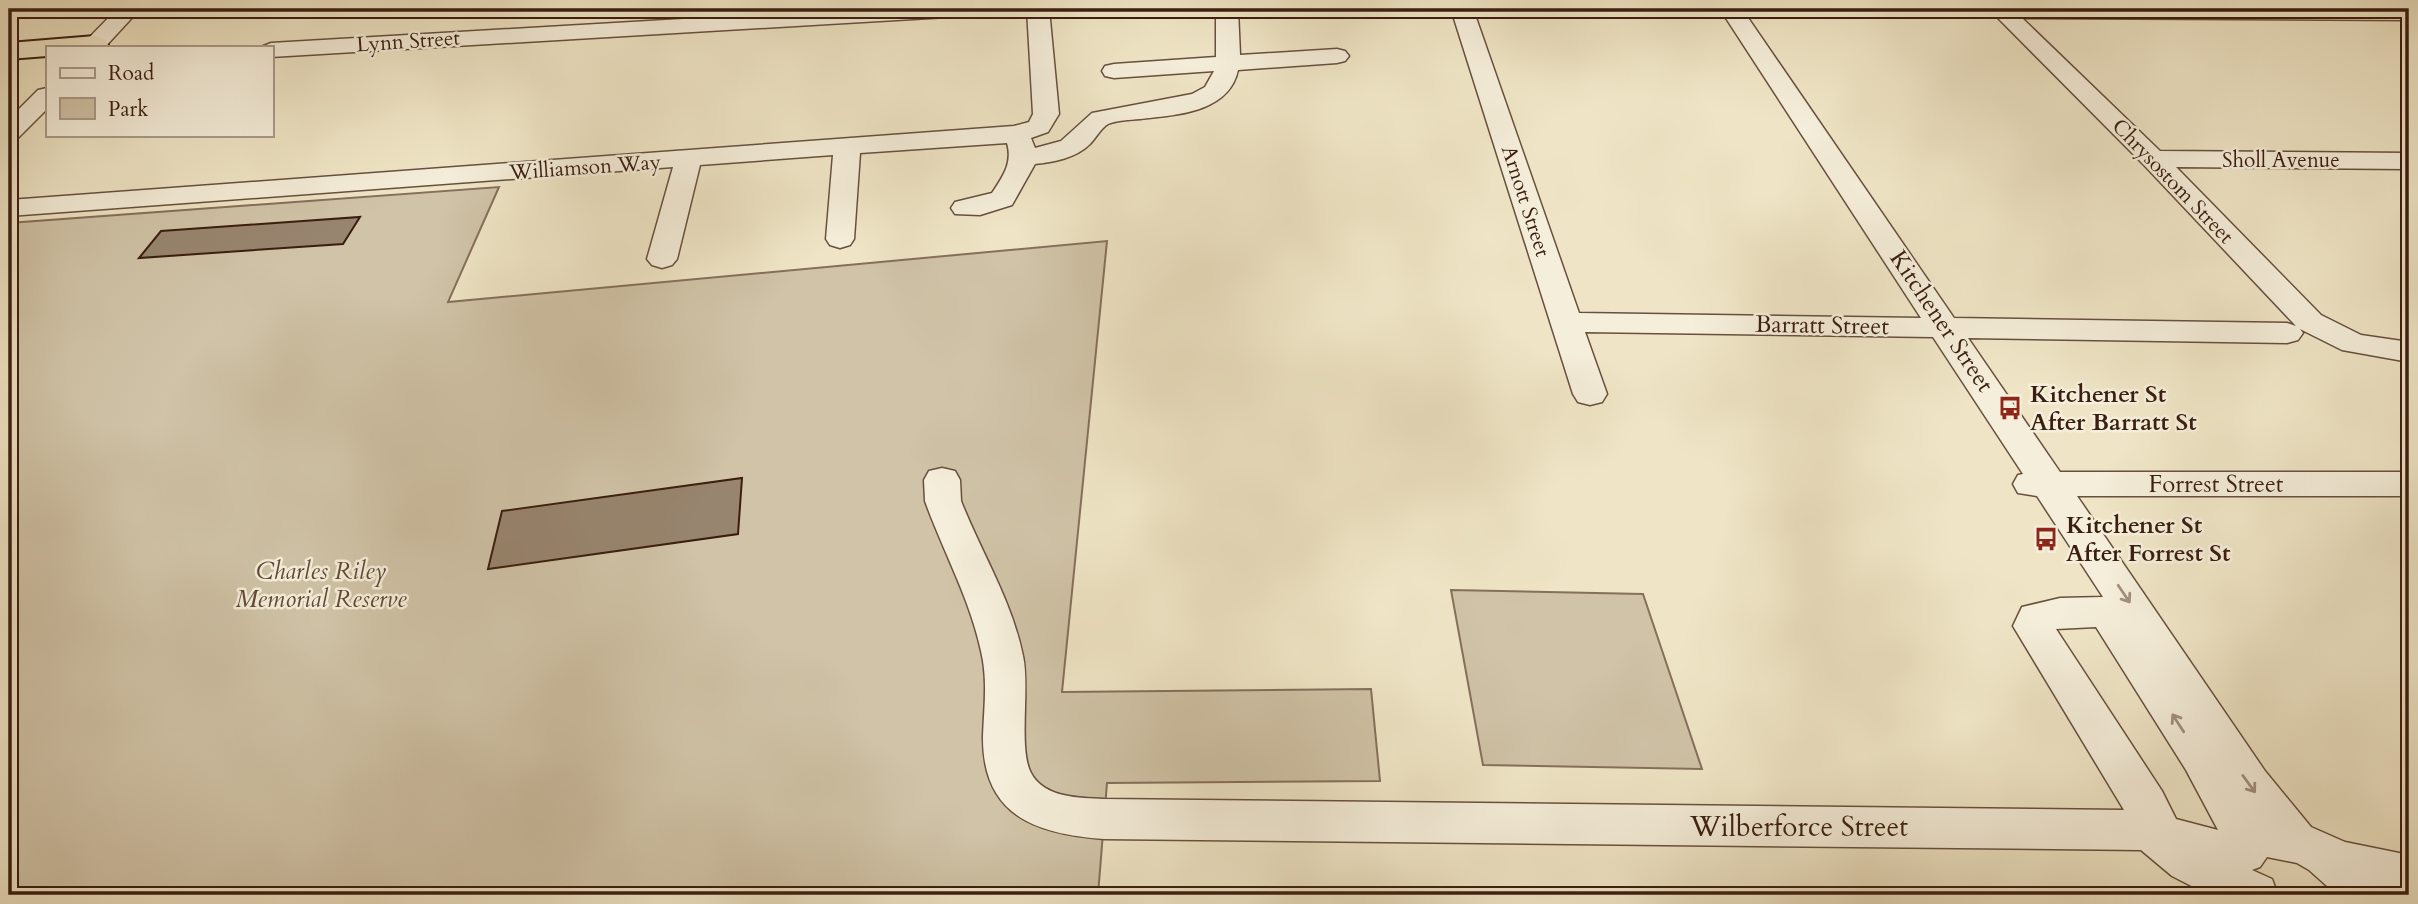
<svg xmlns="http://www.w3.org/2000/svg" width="2418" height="904" viewBox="0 0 2418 904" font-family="Cardo,serif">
<rect width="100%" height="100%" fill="#efe5c6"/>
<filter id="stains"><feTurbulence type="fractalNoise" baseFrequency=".00286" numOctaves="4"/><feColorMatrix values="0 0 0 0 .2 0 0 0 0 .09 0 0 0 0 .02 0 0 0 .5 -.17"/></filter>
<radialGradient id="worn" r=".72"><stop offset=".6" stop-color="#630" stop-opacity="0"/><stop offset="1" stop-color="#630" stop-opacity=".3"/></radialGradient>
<g fill="#d0c3a7" stroke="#85705c" stroke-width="2">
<polygon points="499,187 448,302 1107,241 1062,692 1371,689 1380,781 1107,783 1098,895 9,895 9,223"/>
<polygon points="1451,590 1643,594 1702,769 1483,765"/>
</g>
<g fill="#98856f" stroke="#3a1e10" stroke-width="2">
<polygon points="360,217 343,244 139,258 161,231"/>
<polygon points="742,478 738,534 488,569 502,511"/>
</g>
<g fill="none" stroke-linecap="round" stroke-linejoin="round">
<g stroke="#67503e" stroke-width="3">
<g id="minor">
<polygon points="117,9 140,9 105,47 80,47"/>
<polygon points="854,9 975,9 972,14 964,16 271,57 271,47 261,47 271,43"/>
<path d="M1027 9H1049L1059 114 1048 132 1031 138 1035 148 1061 141 1092 113 1192 94 1205 87 1214 71 1114 78 1105 76 1102 71 1105 66 1114 64 1216 57V9H1238L1240 55 1337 49 1345 51 1349 56 1345 61 1337 63 1238 70C1229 113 1175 115 1140 119 1130 120 1117 120 1108 124 1100 129 1096 138 1090 144 1076 158 1054 162 1035 164L1012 205 980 215 955 214 951 208 955 202 992 193C1003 176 1013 163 1007 143L860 153 854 239 850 245 840 248 830 245 826 239 833 155 700 165 677 259 672 265 662 268 652 265 647 259 673 167 9 216V200L1014 126 1029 122 1033 114Z"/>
<path d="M1451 9H1473L1579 313 1921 318 1720 9H1742L1954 318 2287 323 2296 326 2144 165 1989 9H2409V20L2022 18 2160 151 2409 153V169L2176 167 2321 315 2361 335 2409 342V362L2342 350 2300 329 2303 333 2298 340 2287 343 1968 338 2060 472H2409V496H2077L2265 771 2311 827 2345 842 2409 855V895L2387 893 2388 895H2337L2309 870 2297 863 2267 857 2260 867 2252 870 2272 879 2278 895H2209L2172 876 2141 850 1104 839C1036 834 982 816 983 736 984 708 988 680 981 651 970 599 943 551 925 501L924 480 929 471 942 468 955 471 960 480 961 501C981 552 1012 601 1023 656 1030 687 1018 749 1031 773 1044 798 1080 798 1104 799L2124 810 2013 626 2022 607 2060 598 2103 597 2037 496 2018 493 2013 484 2018 475 2023 474 1933 337 1585 332 1607 394 1602 402 1590 405 1578 402 1573 394ZM2096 627 2186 770 2218 830 2176 819 2162 791 2056 629Z"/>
<polygon points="47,88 47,109 18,138 9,141 9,119 38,90"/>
</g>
</g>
<g stroke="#3a1e10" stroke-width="4">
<polygon id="highway" points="95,36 104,39 108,44 106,47 47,47 47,56 9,59 9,43"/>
</g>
<use href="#minor" fill="#f5eeda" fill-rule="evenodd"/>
<use href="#highway" fill="#efe5c6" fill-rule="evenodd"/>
</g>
<defs><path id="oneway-shaft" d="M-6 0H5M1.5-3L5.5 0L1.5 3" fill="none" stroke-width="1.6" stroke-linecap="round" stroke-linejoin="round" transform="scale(1.75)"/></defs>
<g stroke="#a1907f">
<use href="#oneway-shaft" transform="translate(2124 594) rotate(56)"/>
<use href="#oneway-shaft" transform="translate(2178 723) rotate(-123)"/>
<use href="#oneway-shaft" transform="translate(2249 784) rotate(54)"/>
</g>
<defs>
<g id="bus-bare" transform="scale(1.89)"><path d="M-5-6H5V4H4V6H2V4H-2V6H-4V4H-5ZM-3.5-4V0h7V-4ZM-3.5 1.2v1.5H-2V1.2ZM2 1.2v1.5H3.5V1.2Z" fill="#8f2418" stroke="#f5eeda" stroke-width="2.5" paint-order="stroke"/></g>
</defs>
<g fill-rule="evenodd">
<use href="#bus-bare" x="2010" y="408"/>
<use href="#bus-bare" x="2046" y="539"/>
</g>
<g text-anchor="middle" stroke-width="5" stroke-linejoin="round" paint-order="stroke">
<g font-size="21" fill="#3a1e10" stroke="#f5eeda">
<text transform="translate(408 41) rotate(-4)" y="7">Lynn Street</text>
<text x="2281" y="167">Sholl Avenue</text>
<text transform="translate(585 167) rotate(-4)" y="7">Williamson Way</text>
<text transform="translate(2173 181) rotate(46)" y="7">Chrysostom Street</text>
<text transform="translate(1526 201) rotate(72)" y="7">Arnott Street</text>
</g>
<g font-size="24" fill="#3a1e10" stroke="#f5eeda">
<text transform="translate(1942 321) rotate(56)" y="8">Kitchener Street</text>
<text transform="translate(1822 325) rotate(1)" y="8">Barratt Street</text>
<text x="2216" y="492">Forrest Street</text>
</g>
<g font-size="24" font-weight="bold" fill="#3a1e10" stroke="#f5eeda" text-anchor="start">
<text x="2030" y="402">Kitchener St<tspan x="2030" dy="28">After Barratt St</tspan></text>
<text x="2066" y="533">Kitchener St<tspan x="2066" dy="28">After Forrest St</tspan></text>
</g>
<g font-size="24" font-style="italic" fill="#604736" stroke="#f5eeda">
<text x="321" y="579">Charles Riley<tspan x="321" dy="28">Memorial Reserve</tspan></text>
</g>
<g font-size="28" fill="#3a1e10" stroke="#f5eeda">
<text x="1799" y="836">Wilberforce Street</text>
</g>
</g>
<rect width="2418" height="904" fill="none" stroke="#efe5c6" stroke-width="35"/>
<rect x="10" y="10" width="2397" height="883" fill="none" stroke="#3a1e10" stroke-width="3.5"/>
<rect x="18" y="18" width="2383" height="869" fill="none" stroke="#3a1e10" stroke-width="2"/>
<rect x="46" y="46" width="228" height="91" fill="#f5eeda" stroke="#aa9b89" stroke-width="2"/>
<rect x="60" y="68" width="35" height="10" fill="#f5eeda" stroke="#aa9b89" stroke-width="2"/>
<text x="108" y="80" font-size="21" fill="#3a1e10">Road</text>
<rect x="60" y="98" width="35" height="21" fill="#d0c3a7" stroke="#aa9b89" stroke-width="2"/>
<text x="108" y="116" font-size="21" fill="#3a1e10">Park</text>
<rect width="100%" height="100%" filter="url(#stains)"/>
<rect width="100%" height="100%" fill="url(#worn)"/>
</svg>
